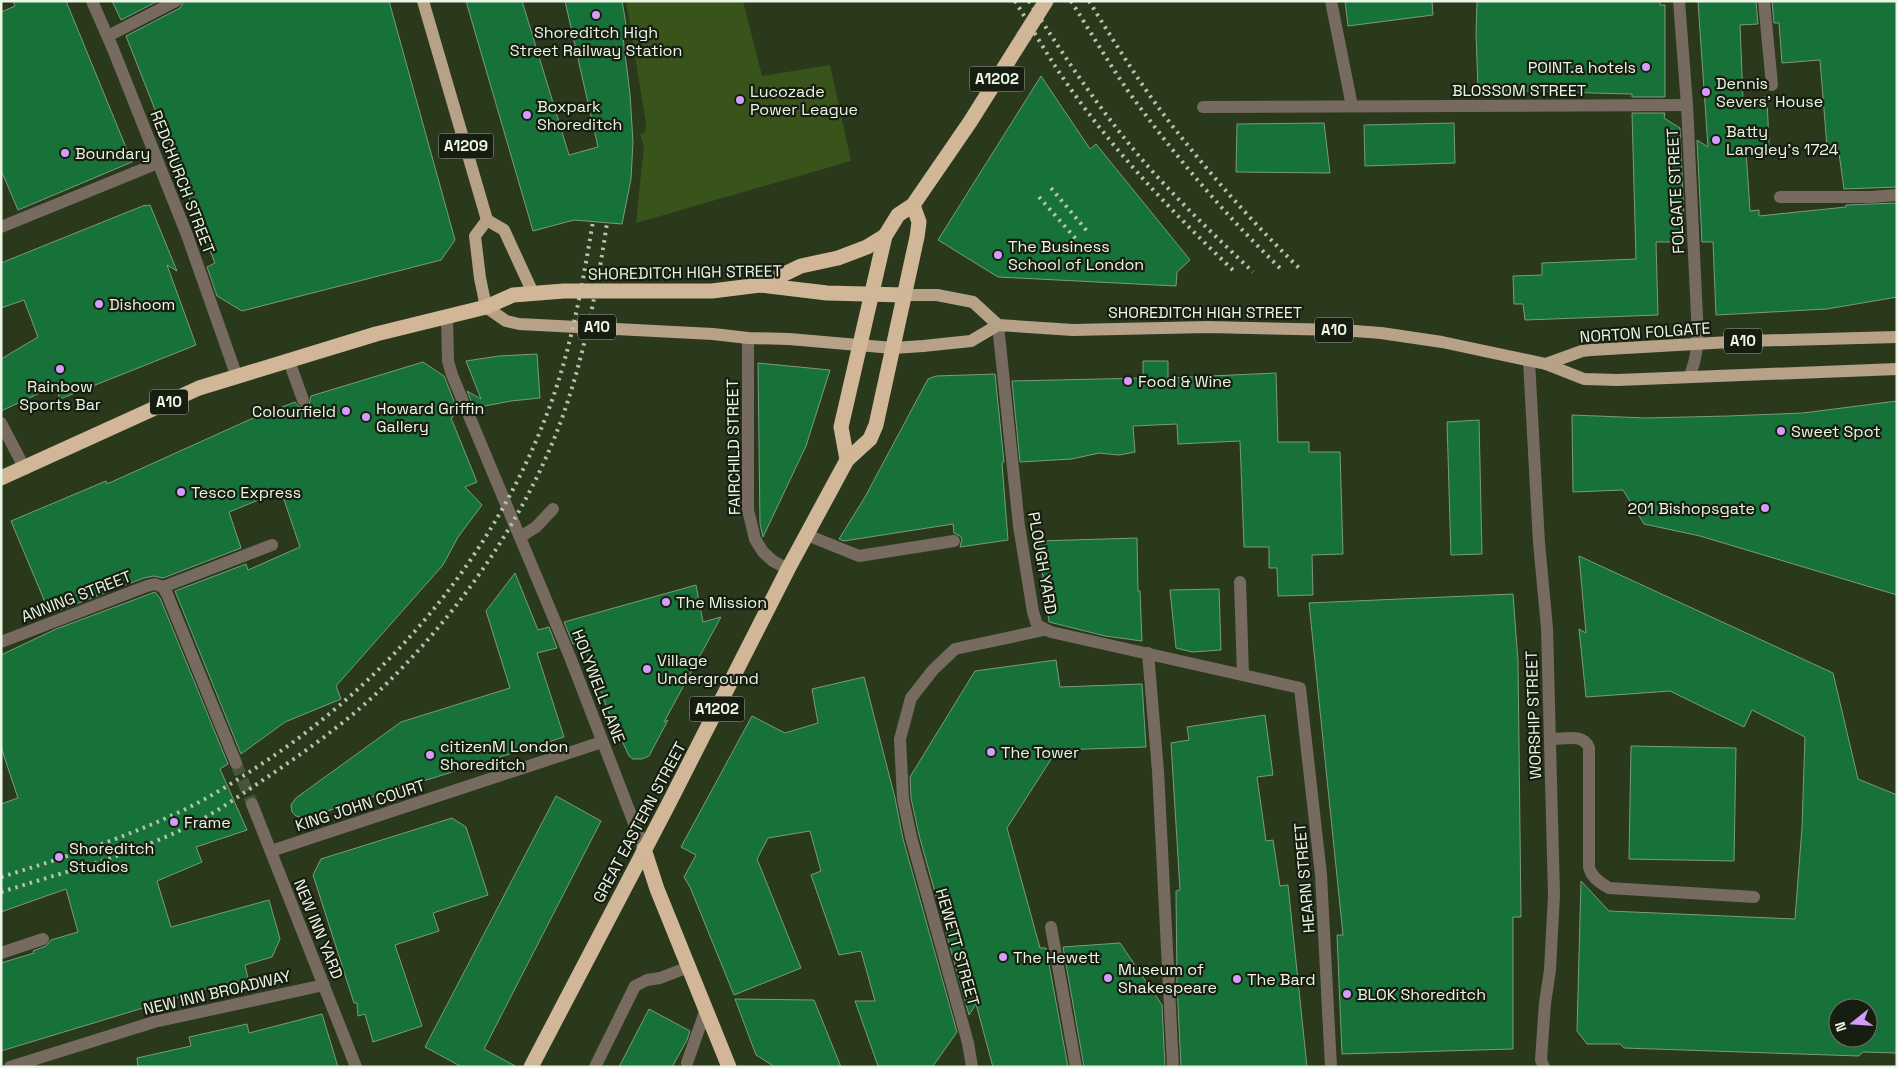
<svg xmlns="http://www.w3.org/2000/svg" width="1898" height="1068" viewBox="0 0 1898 1068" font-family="'Space Grotesk',sans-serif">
<rect width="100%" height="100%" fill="#2a391c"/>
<polygon fill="#39541b" points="626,1 743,1 762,76 830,65 851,161 636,223 644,146 640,134 645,133 646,123"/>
<g fill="#167239" stroke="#7a9a80" fill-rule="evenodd">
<polygon points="13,1 66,1 132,162 18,210 1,170 1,12 15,6"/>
<polygon points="112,1 158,1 121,20"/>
<polygon points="184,1 389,1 455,240 441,260 242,311 217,296 207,267 215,263 186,190 189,189 163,130 126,36 180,8"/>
<polygon points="466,1 522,1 569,155 598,147 565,1 622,1 628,36 623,37 630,94 633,142 631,179 622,224 574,220 533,231"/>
<polygon points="1345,1 1432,1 1433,15 1348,26"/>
<polygon points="1477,1 1660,1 1660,5 1665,5 1665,97 1632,97 1632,94 1478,90 1476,33"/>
<polygon points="1715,1 1756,1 1758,24 1740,25 1743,99 1767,97 1769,146 1746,151 1750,211 1759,210 1759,216 1846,207 1846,205 1897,203 1897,297 1827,309 1716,315 1713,242 1702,242 1697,140 1708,147 1698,2"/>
<polygon points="1772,1 1897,1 1897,187 1844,189 1838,146 1827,147 1820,60 1782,63 1779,23 1774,23"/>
<polygon points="1041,76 1090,149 1096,144 1190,260 1177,272 1176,286 998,277 938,240"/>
<polygon points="1632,113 1665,113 1664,118 1680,128 1685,242 1656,242 1658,315 1525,320 1523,304 1514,304 1513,276 1542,275 1542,263 1636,259"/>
<polygon points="1324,123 1330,173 1236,172 1237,124"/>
<polygon points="1454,123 1455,163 1365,166 1364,125"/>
<polygon points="145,205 145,206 150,205 177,271 167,265 196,345 60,399 55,386 1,411 1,359 38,337 24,300 1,308 1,263"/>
<polygon points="537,354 540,398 511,401 474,408 467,391 481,399 466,361 499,356"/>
<polygon points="1143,361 1168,361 1168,378 1276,373 1278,442 1309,442 1309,452 1340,452 1343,554 1312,555 1313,595 1278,596 1277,568 1269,568 1269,547 1244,547 1240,441 1178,444 1177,424 1133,426 1135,452 1119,455 1099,453 1072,459 1020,462 1012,381 1143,378"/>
<polygon points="423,362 444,376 458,411 451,413 453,417 451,418 477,482 465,487 482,505 458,537 443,565 336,686 341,699 285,722 241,754 175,591 246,564 248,570 300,547 281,491 229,512 241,548 163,578 154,576 144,578 50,614 11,521 106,481 107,484 251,419 295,402 298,406 305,408 309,405 311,396"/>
<polygon points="758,363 830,370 806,446 763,537 760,524"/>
<polygon points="995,374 1004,462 1002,463 1008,540 960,547 962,539 960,536 954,533 953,524 844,541 839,539 865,497 928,379 936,376"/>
<polygon points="1897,401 1897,595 1700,536 1644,524 1623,490 1573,492 1572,415 1646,418 1728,416 1803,413"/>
<polygon points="1479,420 1482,554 1451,555 1447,422"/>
<polygon points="1137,538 1138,591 1140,591 1142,641 1105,636 1049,622 1038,541"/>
<path d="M1579 556 1833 673 1858 779 1897 795V1053L1863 1052 1859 1056 1624 1048 1620 1044H1587L1577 1031 1581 881 1609 911 1795 919 1802 827 1805 737 1752 710 1744 727 1670 691 1586 697 1579 629 1586 633ZM1838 1008H1868V1038H1838Z"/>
<polygon points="515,573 538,630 549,627 557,648 537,653 564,737 305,818 296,816 292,812 291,805 296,798 401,722 510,688 486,611"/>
<polygon points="696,585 703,622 721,617 664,722 668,720 649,756 642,759 633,759 629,756 608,711 583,642 573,644 564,622"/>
<polygon points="1219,589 1221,650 1192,652 1176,648 1170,590"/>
<polygon points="155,592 160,598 228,764 220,769 247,830 196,847 202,862 157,881 171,927 269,900 280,939 272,957 245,965 249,983 237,987 239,992 206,989 1,1051 1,963 34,953 33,951 46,946 51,940 78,932 66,889 1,912 1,804 18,798 1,747 1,655 56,629"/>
<polygon points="1513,594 1518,661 1521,917 1513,917 1513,1049 1342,1054 1337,935 1343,935 1309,603"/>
<polygon points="1056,660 1060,687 1142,684 1146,747 1057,750 1007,828 1040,948 1046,948 1068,1067 993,1067 976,1004 969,1015 919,835 911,798 910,777 975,671"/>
<polygon points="864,677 895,798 903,839 957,1032 933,1066 878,1066 855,1001 875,1001 861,951 839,955 811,875 821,871 810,831 768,838 757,859 801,968 734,995 690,887 684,877 696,855 681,847 752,716 785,733 818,723 812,689"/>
<polygon points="1265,715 1273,775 1257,777 1266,841 1273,840 1280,886 1288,885 1307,1067 1181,1067 1177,984 1176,891 1180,890 1171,743 1189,740 1187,727"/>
<polygon points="1631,746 1736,748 1734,861 1629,859"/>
<polygon points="556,796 601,821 484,1049 517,1067 462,1067 425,1047"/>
<polygon points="452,818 466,827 488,895 433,913 439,931 395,945 422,1026 373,1042 365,1014 358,1016 357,1003 354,1003 313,875 321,859"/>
<polygon points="1120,943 1162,1005 1165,1067 1084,1067 1063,947"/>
<polygon points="735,999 814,1000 841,1067 775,1067 756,1055"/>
<polygon points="649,1009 690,1031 687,1040 672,1067 619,1067"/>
<polygon points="322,1014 338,1067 138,1067 137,1058 191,1046 189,1037 247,1024 249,1033"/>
</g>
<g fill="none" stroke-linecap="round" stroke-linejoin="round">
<polyline stroke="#47553a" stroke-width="12" stroke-dasharray="12 6" stroke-linecap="butt" points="236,763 252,804"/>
<g stroke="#766b5e" stroke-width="12">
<polyline points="92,1 113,49 187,235 237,377"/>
<polyline points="1331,1 1352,106"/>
<path d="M1679 1 1687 105 1697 317C1698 339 1698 357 1689 377"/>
<polyline points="1764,1 1772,85"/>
<polyline points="108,36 176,1"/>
<polyline points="1203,107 1687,105"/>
<polyline points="1780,197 1871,197 1897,195"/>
<polyline points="1,227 158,163"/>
<polyline points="447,317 448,361 452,375 570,657 644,849"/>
<polyline points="998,325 1019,526 1033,612 1037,625 1051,632 1300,688 1321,875 1331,1067"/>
<polyline points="748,338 748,510 755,539 763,552 773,561 788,569"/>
<polyline points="289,361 303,400"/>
<polyline points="1529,361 1539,543 1547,628 1554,895 1550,970 1545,1003 1541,1060 1544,1067"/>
<polyline points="1,423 25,469"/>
<polyline points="807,535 859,556 954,541"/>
<polyline points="520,537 536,527 553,509"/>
<polyline points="1240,582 1243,675"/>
<polyline points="163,587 167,594 236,763"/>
<polyline points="163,587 272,545"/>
<polyline points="1,642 147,586 155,584 163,587"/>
<polyline points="1148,653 1158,771 1173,1067"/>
<path d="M1551 739C1564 739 1584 733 1589 748V867C1591 877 1600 883 1609 888L1754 897"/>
<polyline points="252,804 356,1067"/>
<polyline points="271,851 602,742"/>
<polyline points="1051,927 1076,1067"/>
<polyline points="1,953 43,939"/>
<polyline points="687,1063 706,1009"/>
<polyline points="10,1067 154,1022 324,985"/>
<polyline points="595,1067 635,986 647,980 660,978 689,967"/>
<polyline points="972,1067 968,1043 911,837 903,799 900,739 911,698 933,670 955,649 1044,630"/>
</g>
<g stroke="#b7a187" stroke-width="12">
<polyline points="423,1 487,220 504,230 533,293"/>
<polyline points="487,220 475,236 480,278 486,307 506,321 519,324 713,334 748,338 789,339 893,348 923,346 971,341 998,325 1073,330 1208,327 1342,330 1381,333 1442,342 1546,364 1584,379 1618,380 1897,369"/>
<polyline points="904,295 937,295 973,302 998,325"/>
<polyline points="1546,364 1582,351 1591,350 1747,341 1897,337"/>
</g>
<g stroke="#d1b697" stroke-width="15">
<polyline points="761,285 801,266 838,258 867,247 885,236"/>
<polyline points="847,460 841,427 885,236 898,215 913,205 970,122 1024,36"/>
<polyline points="1,478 199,388 376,334 486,307 513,295 564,291 712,291 760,285 827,293 904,295"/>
<polyline points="644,849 657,889 729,1067"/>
<polyline points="531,1067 668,805 788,569 847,460 870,439 876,425 917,237 919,222 913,205"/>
</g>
<g stroke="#b7c2ad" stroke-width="4" stroke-dasharray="2.5 5" stroke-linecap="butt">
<path d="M1015 1C1033 30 1050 60 1070 88 1118 156 1175 215 1235 272"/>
<path d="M1029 1C1063 55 1098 107 1139 156 1174 197 1214 235 1253 272"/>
<path d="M1071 1C1090 31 1108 62 1128 91 1174 155 1226 216 1282 270"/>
<path d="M1089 1C1113 40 1137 79 1164 115 1206 170 1251 221 1300 269"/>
<polyline points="1051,188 1087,231"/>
<polyline points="1039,197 1077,240"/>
<path d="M1 877C60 859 119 840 175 814 204 801 231 784 257 767 386 683 489 563 545 419 570 356 582 288 593 221"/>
<path d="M1 892C64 872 129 856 189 826 214 814 239 796 263 780 303 753 343 725 378 692 456 617 523 523 561 421 584 357 597 290 607 223"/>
</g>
<polyline stroke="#d1b697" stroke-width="15" points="1024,36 1046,1"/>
</g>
<g fill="#d49cfb" stroke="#171e11" stroke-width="2">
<circle cx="596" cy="15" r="5"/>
<circle cx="1646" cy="67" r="5"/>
<circle cx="1706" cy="92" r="5"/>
<circle cx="740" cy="100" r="5"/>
<circle cx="527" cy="115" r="5"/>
<circle cx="1716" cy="140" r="5"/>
<circle cx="65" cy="153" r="5"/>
<circle cx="998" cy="255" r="5"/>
<circle cx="99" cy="304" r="5"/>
<circle cx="60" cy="369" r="5"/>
<circle cx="1128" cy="381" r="5"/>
<circle cx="346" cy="411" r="5"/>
<circle cx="366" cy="417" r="5"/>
<circle cx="1781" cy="431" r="5"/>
<circle cx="181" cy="492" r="5"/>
<circle cx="1765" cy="508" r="5"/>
<circle cx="666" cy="602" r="5"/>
<circle cx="647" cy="669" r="5"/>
<circle cx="991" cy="752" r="5"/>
<circle cx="430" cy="755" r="5"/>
<circle cx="174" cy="822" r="5"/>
<circle cx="59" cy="857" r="5"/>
<circle cx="1003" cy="957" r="5"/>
<circle cx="1108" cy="978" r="5"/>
<circle cx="1237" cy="979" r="5"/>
<circle cx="1347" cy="994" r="5"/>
</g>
<g text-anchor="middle" stroke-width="4.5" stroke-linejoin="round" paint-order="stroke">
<g fill="#171e11" stroke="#acb5a5" stroke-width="1">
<rect x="969.5" y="66.5" width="55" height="25" rx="4"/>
<rect x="438.5" y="133.5" width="55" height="25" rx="4"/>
<rect x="578" y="314.5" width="38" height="25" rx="4"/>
<rect x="1315" y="317.5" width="38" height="25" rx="4"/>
<rect x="1724" y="328.5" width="38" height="25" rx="4"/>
<rect x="150" y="389.5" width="38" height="25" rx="4"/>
<rect x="689.5" y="696.5" width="55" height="25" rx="4"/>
</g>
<g font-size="15" font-weight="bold" fill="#ecf6e4">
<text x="997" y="84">A1202</text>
<text x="466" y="151">A1209</text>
<text x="597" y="332">A10</text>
<text x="1334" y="335">A10</text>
<text x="1743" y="346">A10</text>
<text x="169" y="407">A10</text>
<text x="717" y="714">A1202</text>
</g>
<g font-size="16" fill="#ecf6e4" stroke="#171e11" text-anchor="start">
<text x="596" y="38" text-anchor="middle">Shoreditch High<tspan x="596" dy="18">Street Railway Station</tspan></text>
<text x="1636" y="73" text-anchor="end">POINT.a hotels</text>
<text x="1716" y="89">Dennis<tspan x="1716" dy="18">Severs' House</tspan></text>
<text x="750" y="97">Lucozade<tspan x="750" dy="18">Power League</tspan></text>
<text x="537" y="112">Boxpark<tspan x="537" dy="18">Shoreditch</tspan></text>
<text x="1726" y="137">Batty<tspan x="1726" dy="18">Langley's 1724</tspan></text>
<text x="75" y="159">Boundary</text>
<text x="1008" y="252">The Business<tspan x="1008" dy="18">School of London</tspan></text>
<text x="109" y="310">Dishoom</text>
<text x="1138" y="387">Food &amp; Wine</text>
<text x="60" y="392" text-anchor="middle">Rainbow<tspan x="60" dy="18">Sports Bar</tspan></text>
<text x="376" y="414">Howard Griffin<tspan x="376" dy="18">Gallery</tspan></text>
<text x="336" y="417" text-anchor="end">Colourfield</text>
<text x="1791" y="437">Sweet Spot</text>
<text x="191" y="498">Tesco Express</text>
<text x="1755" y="514" text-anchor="end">201 Bishopsgate</text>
<text x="676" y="608">The Mission</text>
<text x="657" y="666">Village<tspan x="657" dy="18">Underground</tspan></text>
<text x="440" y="752">citizenM London<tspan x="440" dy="18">Shoreditch</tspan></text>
<text x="1001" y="758">The Tower</text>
<text x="184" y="828">Frame</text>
<text x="69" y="854">Shoreditch<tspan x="69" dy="18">Studios</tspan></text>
<text x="1013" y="963">The Hewett</text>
<text x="1118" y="975">Museum of<tspan x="1118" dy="18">Shakespeare</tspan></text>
<text x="1247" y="985">The Bard</text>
<text x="1357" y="1000">BLOK Shoreditch</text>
</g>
<g font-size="16" fill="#ecf6e4" stroke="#171e11">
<text x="1519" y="96">BLOSSOM STREET</text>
<text transform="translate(183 182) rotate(69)" y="6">REDCHURCH STREET</text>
<text transform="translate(1675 191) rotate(-93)" y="6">FOLGATE STREET</text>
<text transform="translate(685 272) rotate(-1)" y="6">SHOREDITCH HIGH STREET</text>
<text x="1205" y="318">SHOREDITCH HIGH STREET</text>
<text transform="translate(1645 332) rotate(-4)" y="6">NORTON FOLGATE</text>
<text transform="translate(733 447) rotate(-91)" y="6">FAIRCHILD STREET</text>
<text transform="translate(1043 563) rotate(80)" y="6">PLOUGH YARD</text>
<text transform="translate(76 596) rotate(-21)" y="6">ANNING STREET</text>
<text transform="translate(599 686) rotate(69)" y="6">HOLYWELL LANE</text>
<text transform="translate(1533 715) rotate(-92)" y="6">WORSHIP STREET</text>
<text transform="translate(360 805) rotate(-18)" y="6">KING JOHN COURT</text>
<text transform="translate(639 822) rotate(-62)" y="6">GREAT EASTERN STREET</text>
<text transform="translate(1304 878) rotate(-95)" y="6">HEARN STREET</text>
<text transform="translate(319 929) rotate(68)" y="6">NEW INN YARD</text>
<text transform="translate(958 947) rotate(74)" y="6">HEWETT STREET</text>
<text transform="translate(217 992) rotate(-13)" y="6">NEW INN BROADWAY</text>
</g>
</g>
<rect width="1898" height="1068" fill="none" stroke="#ecf6e4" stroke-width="5"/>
<g transform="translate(1853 1023) rotate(253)"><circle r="24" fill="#171e11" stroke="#6c7465"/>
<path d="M0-4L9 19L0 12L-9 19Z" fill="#d49cfb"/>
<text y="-8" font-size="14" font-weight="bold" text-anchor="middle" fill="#ecf6e4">N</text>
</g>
</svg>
